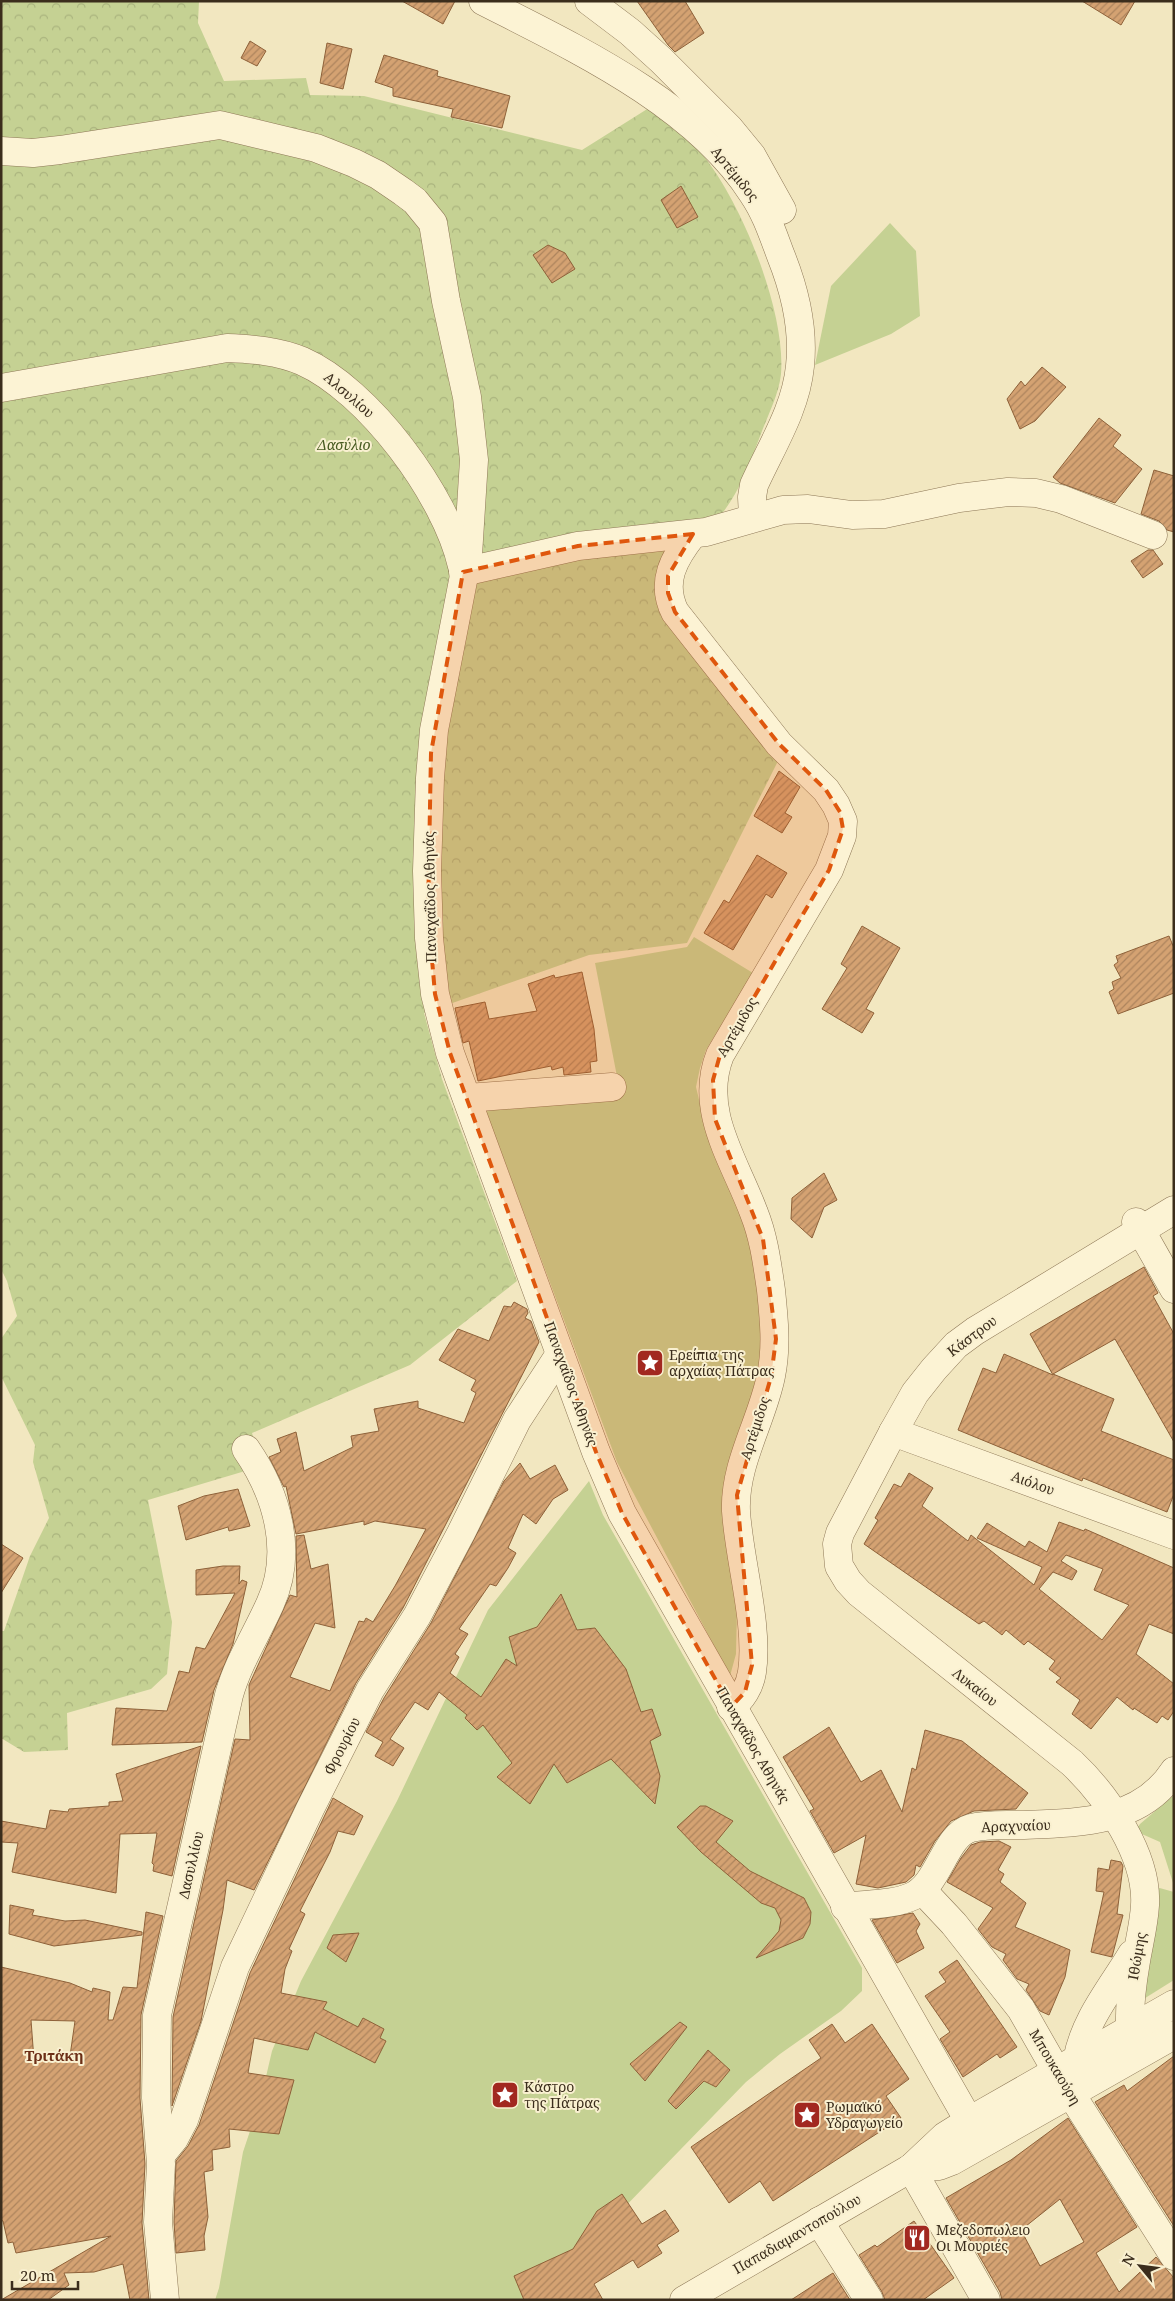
<svg xmlns="http://www.w3.org/2000/svg" width="1175" height="2301" viewBox="0 0 1175 2301" font-family="'Noto Serif',serif">
<defs>
<pattern id="forest-crowns" width="20" height="18" patternUnits="userSpaceOnUse" patternTransform="scale(1.25)"><rect width="20" height="18" fill="#c5d193"/><path d="M2 6a3 3 0 1 1 6 0M12 15a3 3 0 1 1 6 0" fill="none" stroke="#aab47e"/></pattern>
<pattern id="building-hatch" width="6" height="6" patternUnits="userSpaceOnUse" patternTransform="scale(1.25)"><rect width="6" height="6" fill="#d4a272"/><path d="M-1 1l2-2M0 6l6-6M5 7l2-2" fill="none" stroke="#ad845d"/></pattern>
</defs>
<rect width="100%" height="100%" fill="#f2e7c0"/>
<g fill="#c5d193">
<polygon points="890,223 916,251 920,316 891,334 815,365 831,286"/>
<polygon points="694,937 753,973 706,1050 700,1068 696,1087 701,1108 742,1209 757,1270 763,1347 737,1611 736,1654 730,1676 617,1462 484,1106 620,1092 595,963 687,947"/>
<polygon points="589,1481 603,1515 862,1968 862,1991 841,2011 780,2054 746,2082 583,2250 552,2300 215,2300 219,2288 243,2152 261,2098 272,2051 301,1981 397,1801 488,1610"/>
<polygon points="1174,1795 1174,1886 1160,1842 1135,1831 1140,1824"/>
<polygon points="1156,1887 1174,1892 1174,1980 1142,2000"/>
</g>
<path fill="url(#forest-crowns)" d="M1 1H199L198 23 224 81 306 78 310 95 364 96 582 150 652 106C670 123 692 139 706 159 743 207 786 312 781 374 779 393 769 413 762 431 754 452 746 475 735 494 717 526 686 553 661 580L780 757 687 943 589 955 424 1013 442 1079 517 1281 410 1365 252 1433 262 1466 148 1500 172 1622 167 1674 151 1689 67 1713 68 1750 24 1752 1 1738V1631H4L30 1556 49 1518 33 1462 35 1445 1 1376V1339L17 1316 7 1281 1 1269Z"/>
<g fill="url(#building-hatch)" stroke="#8e6139" fill-rule="evenodd">
<polygon points="402,1 455,1 443,24"/>
<polygon points="637,1 685,1 704,33 675,52 668,45"/>
<polygon points="1082,1 1135,1 1121,25"/>
<polygon points="250,41 266,51 257,66 241,58"/>
<polygon points="327,43 352,49 343,89 320,83"/>
<polygon points="384,55 438,71 437,76 510,96 502,128 451,117 453,109 393,96 393,88 375,82"/>
<polygon points="681,186 698,217 677,228 661,200"/>
<polygon points="548,245 565,253 575,269 552,283 533,255"/>
<polygon points="1042,367 1066,387 1035,421 1020,429 1007,399 1021,381 1025,386"/>
<polygon points="1099,418 1121,435 1113,446 1142,469 1115,503 1060,483 1053,477"/>
<polygon points="1154,470 1174,476 1174,532 1167,530 1159,521 1141,514"/>
<polygon points="1148,550 1153,550 1163,564 1143,578 1131,561"/>
<polygon points="779,771 800,787 785,813 792,817 782,833 754,816"/>
<polygon points="757,855 787,873 772,898 766,894 733,950 704,933 724,900 729,903"/>
<polygon points="862,926 900,948 866,1009 874,1013 862,1033 822,1009 847,968 841,964"/>
<polygon points="1169,936 1174,948 1174,993 1118,1014 1109,992 1114,989 1112,982 1121,978 1114,965 1118,962 1116,956"/>
<polygon points="582,972 594,1029 597,1061 590,1062 591,1072 564,1075 563,1067 552,1070 551,1066 478,1081 469,1041 463,1043 455,1008 485,1002 489,1019 537,1011 528,984 554,975 555,978"/>
<polygon points="824,1173 837,1200 824,1207 812,1238 791,1219 792,1198"/>
<polygon points="1144,1267 1158,1293 1153,1296 1174,1334 1174,1442 1115,1339 1053,1374 1114,1399 1101,1431 1174,1460 1174,1494 1167,1512 1083,1478 1082,1481 958,1430 983,1368 996,1373 1004,1354 1053,1375 1030,1334"/>
<polygon points="514,1302 527,1309 528,1313 525,1318 531,1321 539,1342 403,1608 356,1683 254,1890 227,1880 223,1910 201,2021 172,2106 173,2017 235,1739 250,1740 249,1685 290,1595 297,1597 296,1536 304,1535 311,1569 328,1564 335,1628 315,1623 290,1677 330,1691 359,1621 364,1622 366,1618 373,1622 395,1586 426,1529 375,1521 364,1525 364,1521 296,1534 286,1486 284,1487 269,1457 281,1452 277,1439 296,1432 304,1471 353,1447 351,1436 379,1431 374,1409 418,1401 418,1408 464,1423 476,1393 471,1390 476,1380 439,1360 458,1329 489,1341 504,1306 511,1307"/>
<polygon points="520,1463 530,1479 555,1465 568,1490 553,1499 536,1524 523,1514 508,1548 516,1553 508,1568 496,1586 490,1584 459,1629 468,1634 455,1654 459,1657 450,1673 481,1697 506,1659 517,1666 509,1637 537,1627 561,1594 577,1630 595,1628 626,1669 641,1712 652,1709 661,1735 650,1741 660,1776 655,1804 611,1759 567,1783 554,1764 530,1804 497,1777 512,1763 483,1725 477,1730 465,1718 467,1715 439,1692 428,1710 415,1702 390,1739 404,1748 393,1766 375,1756 383,1742 366,1732 384,1698 431,1623 504,1481"/>
<path d="M909 1473 933 1488 922 1506 968 1541 971 1535 1034 1585 1042 1567 977 1538 987 1523 1025 1547 1029 1541 1047 1552 1059 1522 1084 1531 1085 1529 1174 1568V1634L1149 1624 1136 1654 1174 1684V1711L1168 1720 1162 1716 1157 1723 1134 1708 1133 1710 1117 1697 1091 1729 1072 1714 1080 1700 1056 1682 1061 1678 1049 1669 1055 1661 1028 1641 1024 1645 1006 1630 1002 1635 984 1621 979 1624 864 1544 878 1520 875 1518 894 1484 901 1487ZM1066 1555 1103 1569 1094 1590 1129 1605 1102 1640 1039 1589 1053 1572 1072 1580 1077 1571 1061 1561Z"/>
<polygon points="238,1489 250,1526 229,1531 228,1527 186,1540 178,1506 204,1496"/>
<polygon points="1,1544 23,1558 1,1593"/>
<polygon points="223,1566 240,1566 239,1584 242,1580 247,1582 233,1644 214,1690 202,1742 112,1745 116,1708 167,1711 179,1671 189,1673 196,1647 205,1649 235,1593 196,1595 196,1570"/>
<polygon points="829,1727 861,1782 881,1770 902,1812 912,1768 916,1770 925,1730 962,1741 1028,1793 1016,1809 974,1811 951,1821 935,1841 920,1867 916,1865 914,1875 906,1882 878,1888 856,1884 866,1835 834,1853 810,1811 814,1809 783,1757"/>
<polygon points="201,1746 172,1876 153,1871 154,1865 152,1863 157,1833 120,1834 116,1893 12,1872 18,1843 1,1842 1,1821 46,1829 50,1810 68,1812 69,1809 109,1806 109,1802 123,1801 116,1774"/>
<polygon points="333,1798 363,1816 354,1835 338,1831 330,1852 300,1911 305,1914 289,1949 292,1951 285,1969 281,1993 327,2002 323,2009 358,2027 363,2018 384,2029 380,2038 386,2041 375,2063 315,2032 308,2050 254,2038 248,2073 294,2080 279,2134 229,2129 230,2147 212,2150 213,2170 204,2172 208,2217 204,2236 205,2250 176,2253 174,2222 176,2161 188,2146 199,2125 250,1973"/>
<polygon points="700,1806 706,1806 733,1821 716,1842 750,1871 804,1898 811,1912 810,1924 803,1938 756,1958 779,1931 781,1920 775,1908 761,1903 701,1852 677,1827"/>
<polygon points="999,1841 1011,1847 998,1870 1004,1874 1000,1882 1026,1903 1015,1927 1070,1950 1065,1977 1049,2015 1040,2011 1026,1990 1029,1984 1017,1979 1003,1960 1006,1954 992,1947 978,1929 993,1908 947,1882 961,1858 971,1845 980,1842"/>
<polygon points="1111,1860 1121,1862 1123,1866 1117,1914 1123,1915 1112,1957 1091,1952 1104,1892 1096,1891 1098,1868 1109,1870"/>
<polygon points="10,1905 34,1910 32,1915 65,1921 85,1920 142,1932 142,1935 54,1946 9,1934"/>
<path d="M146 1912 163 1916 141 2015 140 2098 145 2164 142 2223 149 2300H130L123 2264 94 2272 64 2273 69 2285 48 2300H1L111 2236 16 2253 13 2242 8 2243 3 2221 1 2220V1967L70 1983 92 1992 93 1988 110 1992 108 2020H113L123 1987 137 1988ZM31 2020 75 2021 70 2056 34 2060Z"/>
<polygon points="913,1913 920,1924 916,1931 924,1948 897,1963 872,1920"/>
<polygon points="359,1933 346,1962 327,1948 333,1935"/>
<polygon points="957,1960 1017,2047 1000,2058 997,2054 963,2077 940,2039 950,2032 925,1996 946,1982 939,1972"/>
<polygon points="680,2022 687,2027 645,2081 630,2064"/>
<polygon points="832,2024 845,2043 872,2024 909,2079 886,2096 901,2118 773,2201 760,2181 729,2203 691,2147 821,2058 809,2040"/>
<polygon points="708,2050 730,2070 716,2087 704,2081 676,2109 668,2101"/>
<polygon points="1174,2056 1174,2226 1095,2102 1124,2085 1127,2091"/>
<path d="M1068 2118 1137 2227 1096 2253 1119 2292 1156 2257 1174 2278V2300H1002L1000 2292 946 2198 1011 2160ZM1060 2199 1084 2242 1040 2266 1021 2230Z"/>
<polygon points="622,2194 642,2224 665,2210 679,2231 657,2245 662,2253 638,2268 633,2260 594,2284 603,2300 524,2300 514,2276 573,2249 597,2211"/>
<polygon points="914,2221 954,2278 923,2300 885,2300 882,2292 859,2255 875,2245 877,2247"/>
<polygon points="833,2273 850,2300 791,2300 825,2278"/>
</g>
<g fill="none" stroke-linecap="round" stroke-linejoin="round">
<g stroke="#8d7756" stroke-width="29">
<g id="minor">
<path d="M483 1C575 48 696 104 753 194 766 213 773 235 781 256 795 291 804 328 800 366 796 409 771 447 754 485L752 497 753 517"/>
<polyline points="589,1 630,32 661,60 729,128 752,156 782,210"/>
<polyline points="1,151 33,153 60,150 220,125 316,148 354,163 378,175 403,192 415,201 433,223 446,301 467,397 474,460 468,555 434,730 430,778 427,871 429,938 435,994 450,1053 596,1452 622,1513 969,2121"/>
<path d="M1 388 227 348C252 349 278 351 302 361 368 390 446 495 462 566"/>
<path d="M693 534C674 558 660 582 675 612L779 744 826 790 836 805 843 821 842 836 829 870 720 1055C698 1111 735 1161 754 1213 764 1238 767 1263 771 1290 774 1319 777 1347 771 1376 762 1421 734 1464 736 1511 739 1560 759 1625 752 1672 750 1686 742 1699 731 1707"/>
<polyline points="463,572 578,546 706,532 783,510 808,509 852,515 884,514 959,498 1008,492 1036,493 1061,499 1153,535"/>
<polyline points="467,1098 612,1087"/>
<polyline points="1136,1222 1174,1289"/>
<polyline points="893,1432 1174,1535"/>
<polyline points="922,1890 954,1924 1021,2009 1057,2072 1174,2256"/>
<path d="M845 1907C866 1904 894 1905 913 1896 939 1884 945 1835 971 1828 986 1824 1003 1825 1020 1825 1075 1823 1140 1824 1174 1771"/>
<path d="M1130 2030C1129 2006 1132 1984 1136 1961 1139 1943 1144 1924 1145 1905 1148 1856 1107 1796 1072 1763L859 1593 848 1581 839 1566 837 1544 840 1533 893 1432 915 1393 934 1369 956 1345 975 1331 1174 1210"/>
<path d="M1077 2061C1084 2020 1111 1989 1132 1954"/>
<polyline points="161,2155 174,2139 184,2120 235,1967 310,1809 370,1690 417,1616 461,1533 517,1420 560,1354"/>
<polyline points="911,2168 939,2166 952,2161 1174,2035"/>
<polyline points="911,2168 986,2300"/>
<polyline points="819,2221 869,2300"/>
<path d="M165 2300 158 2222 161 2164 156 2098 157 2015 229 1695C238 1663 256 1635 270 1604 294 1552 277 1494 246 1449"/>
<polyline points="684,2300 911,2168 945,2136 969,2121 1174,2004"/>
</g>
</g>
<use href="#minor" stroke="#fcf3d4" stroke-width="28"/>
</g>
<path fill="#df570d" fill-opacity="0.2" stroke="#df570d" stroke-width="4" stroke-dasharray="10 6" stroke-linejoin="round" d="M693 534 668 576V593L675 612 779 744 826 790 840 812 843 829 829 870 720 1055 713 1080 715 1119 763 1239 776 1339 771 1377 737 1495 752 1665 745 1692 731 1707 622 1513 596 1452 450 1053 435 994 428 913 431 753 463 572 578 546Z"/>
<defs>
<g id="sight-square" transform="scale(1.4375)"><rect x="-9" y="-9" width="18" height="18" rx="4" fill="#a22820" stroke="#f9f0d0"/><path d="M0-6L1.8-2.2L6-1.7L2.9 1.2L3.7 5.4L0 3.3L-3.7 5.4L-2.9 1.2L-6-1.7L-1.8-2.2Z" fill="#fff"/></g>
<g id="restaurant-square" transform="scale(1.4375)"><rect x="-9" y="-9" width="18" height="18" rx="4" fill="#a22820" stroke="#f9f0d0"/><path d="M-5-6h1v4h1v-4h1v4h1v-4h1v5L-1.5 .5V6h-2V.5L-5-1ZM5-6V6H3V1.5H1.5Q1.5-4 5-6Z" fill="#fff"/></g>
</defs>
<g fill-rule="evenodd">
<use href="#sight-square" x="650" y="1363"/>
<use href="#sight-square" x="505" y="2095"/>
<use href="#sight-square" x="807" y="2115"/>
<use href="#restaurant-square" x="917" y="2238"/>
</g>
<g text-anchor="middle" stroke-width="4" stroke-linejoin="round" paint-order="stroke">
<g font-size="14" fill="#3b2d1c" stroke="#f9f0d0">
<text transform="translate(735 174) rotate(51)" y="5">Αρτέμιδος</text>
<text transform="translate(349 395) rotate(41)" y="5">Αλσυλίου</text>
<text transform="translate(430 897) rotate(-91)" y="5">Παναχαΐδος Αθηνάς</text>
<text transform="translate(737 1027) rotate(-60)" y="5">Αρτέμιδος</text>
<text transform="translate(972 1336) rotate(-37)" y="5">Κάστρου</text>
<text transform="translate(571 1384) rotate(70)" y="5">Παναχαΐδος Αθηνάς</text>
<text transform="translate(755 1428) rotate(-72)" y="5">Αρτέμιδος</text>
<text transform="translate(1033 1483) rotate(20)" y="5">Αιόλου</text>
<text transform="translate(975 1687) rotate(38)" y="5">Λυκαίου</text>
<text transform="translate(753 1745) rotate(60)" y="5">Παναχαΐδος Αθηνάς</text>
<text transform="translate(342 1746) rotate(-63)" y="5">Φρουρίου</text>
<text transform="translate(1016 1826) rotate(-2)" y="5">Αραχναίου</text>
<text transform="translate(191 1865) rotate(-77)" y="5">Δασυλλίου</text>
<text transform="translate(1137 1956) rotate(-80)" y="5">Ιθώμης</text>
<text transform="translate(1055 2067) rotate(59)" y="5">Μπουκαούρη</text>
<text transform="translate(797 2234) rotate(-30)" y="5">Παπαδιαμαντοπούλου</text>
</g>
<g font-size="14" font-style="italic" fill="#475a20" stroke="#f9f0d0">
<text x="344" y="450">Δασύλιο</text>
</g>
<g font-size="14" fill="#3b2d1c" stroke="#f9f0d0" text-anchor="start">
<text x="669" y="1360">Ερείπια της<tspan x="669" dy="16">αρχαίας Πάτρας</tspan></text>
<text x="524" y="2092">Κάστρο<tspan x="524" dy="16">της Πάτρας</tspan></text>
<text x="826" y="2112">Ρωμαϊκό<tspan x="826" dy="16">Υδραγωγείο</tspan></text>
<text x="936" y="2235">Μεζεδοπωλειο<tspan x="936" dy="16">Οι Μουριές</tspan></text>
</g>
<g font-size="15" font-weight="bold" fill="#6c2f17" stroke="#f9f0d0">
<text x="54" y="2061">Τριτάκη</text>
</g>
</g>
<rect width="1175" height="2301" fill="none" stroke="#3b2d1c" stroke-width="5"/>
<g transform="translate(1140 2266) rotate(299)" stroke="#f9f0d0" stroke-width="4" paint-order="stroke">
<path d="M0-4L9 19L0 12L-9 19Z" fill="#3b2d1c"/>
<text y="-8" font-size="14" font-weight="bold" text-anchor="middle" fill="#3b2d1c">N</text>
</g>
<path d="M12 2281v8h66v-8" fill="none" stroke="#3b2d1c" stroke-width="2.5"/>
<text x="20" y="2281" font-size="15" fill="#3b2d1c" stroke="#f9f0d0" stroke-width="4" paint-order="stroke">20 m</text>
</svg>
